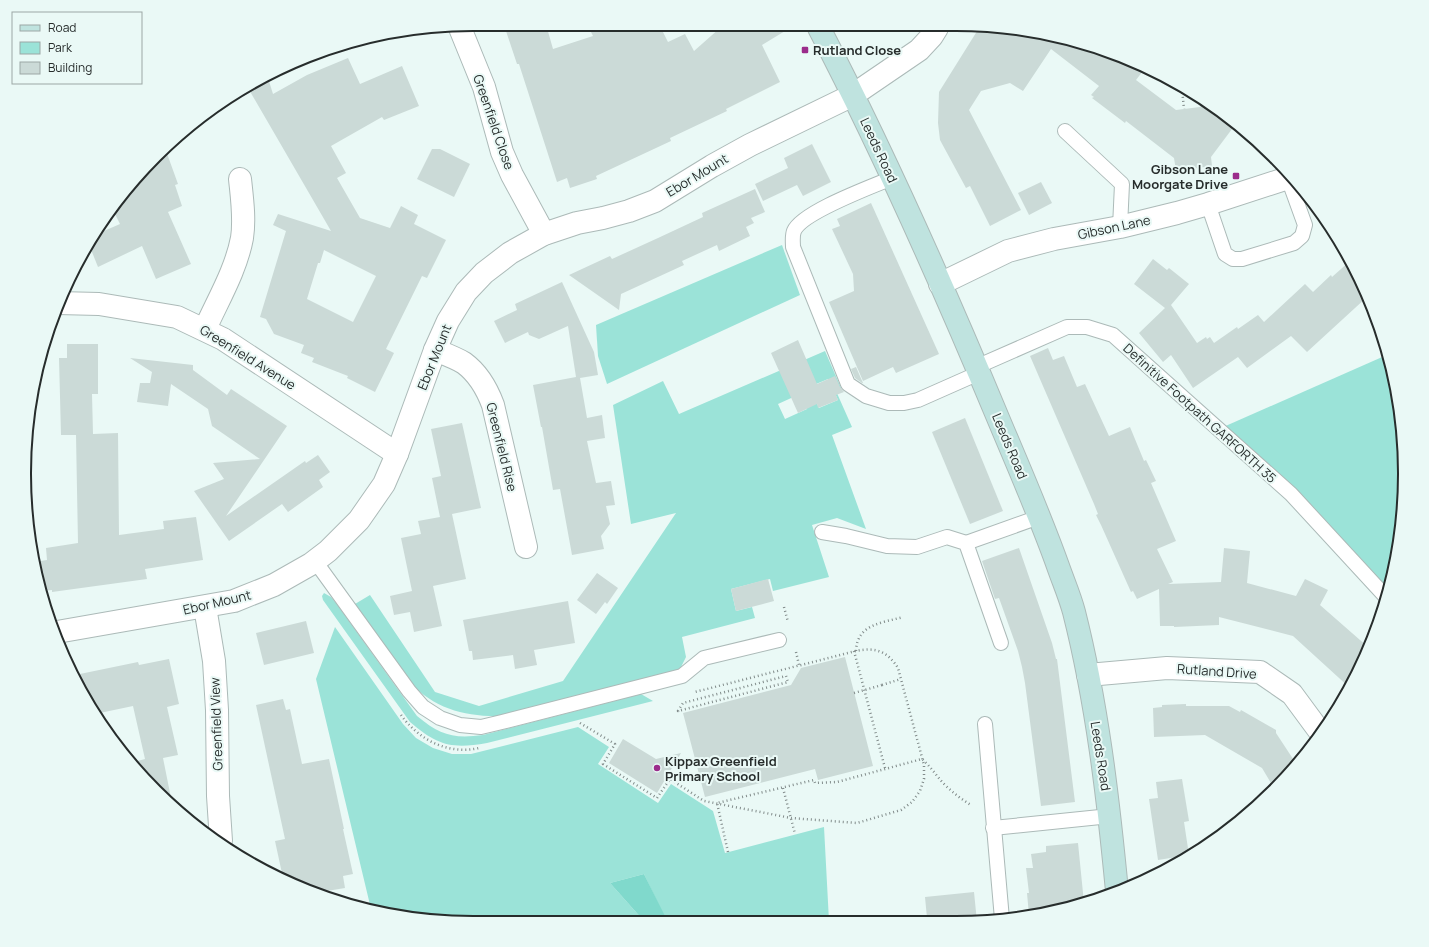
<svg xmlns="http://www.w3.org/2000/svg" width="1429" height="947" viewBox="0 0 1429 947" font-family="Manrope,sans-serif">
<rect width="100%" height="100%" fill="#eaf9f6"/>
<g fill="#9be3d8" fill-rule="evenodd">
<polygon points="782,245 800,295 607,384 598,356 596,325"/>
<path d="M825 351 841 388 836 391 852 427 832 435 866 529 837 518 812 525 829 577 773 591 770 579 731 589 736 611 752 607 755 618 682 637 686 657 680 669 501 716C466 717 434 709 410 682 402 674 397 663 390 654 379 637 367 621 355 604L370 595 435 692 479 706 563 681 676 513 631 524 613 405 663 381 679 414ZM828 379 838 400 819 408 809 387ZM800 394 807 409 785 419 778 404Z"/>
<polygon points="1389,354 1404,444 1401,532 1386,595 1221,428"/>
<path d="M324 593 331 597 336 603 417 716C440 735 453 739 483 735L641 694 653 701 487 743C452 749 438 746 410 722L323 600 322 596Z"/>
<polygon points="335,627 403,724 416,738 433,748 452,754 471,754 578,727 609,747 598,764 658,803 671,784 713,811 725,853 824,827 829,921 666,920 644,874 610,883 643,920 415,919 371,909 316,679"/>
</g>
<polygon fill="#80d9cc" points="644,874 667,920 643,920 610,883"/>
<g fill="#cbdad7" fill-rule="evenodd">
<polygon points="505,28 547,28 553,49 593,36 589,28 661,28 668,42 685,34 694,51 720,28 790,28 762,45 780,82 726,109 727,111 670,138 671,141 596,176 597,179 570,188 567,178 557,182 519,64 517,64"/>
<polygon points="979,28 1014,28 1100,48 1146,67 1136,80 1176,110 1200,107 1203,103 1235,125 1211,157 1212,166 1176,171 1174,158 1126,121 1125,123 1092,98 1094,97 1091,95 1099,86 1051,49 1023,91 1010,83 981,91 969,110 1021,210 990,226 970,186 966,188 940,140 938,123 939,92"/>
<path d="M348 58 360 84 402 66 419 106 384 120 382 117 331 146 346 173 337 178 360 218 390 228 401 206 418 215 414 224 446 240 427 278 422 276 386 349 394 353 375 392 347 378 348 376 312 362 314 358 301 353 304 345 274 334 266 319 260 317 286 231 273 225 278 214 331 231 248 88 268 78 273 94 307 75ZM324 250 376 276 353 322 307 299 318 263H320Z"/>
<polygon points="812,144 831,182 803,196 797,185 763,201 755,184 788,168 784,158"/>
<polygon points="165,148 178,184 175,185 182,206 168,212 191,264 156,279 142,246 98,267 90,247 97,234 120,224 112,208 117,200"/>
<polygon points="432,149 440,149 470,164 454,197 417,179"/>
<polygon points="1041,182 1052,203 1029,215 1018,193"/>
<polygon points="755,189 765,212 751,218 754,223 746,227 750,236 719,251 717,245 682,261 684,265 621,294 619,310 569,275 610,256 612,259 658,238 703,217 702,213"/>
<polygon points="871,203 939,354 896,373 893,367 863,381 829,302 854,291 853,274 832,229 840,226 837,219"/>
<polygon points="1153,259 1167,270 1169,268 1189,284 1171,305 1197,343 1206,337 1207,339 1210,337 1214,343 1237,327 1238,329 1258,315 1264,322 1305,284 1313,292 1331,275 1332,277 1350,261 1359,275 1367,297 1307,352 1291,336 1247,368 1238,357 1193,388 1171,355 1163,362 1139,333 1165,308 1134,284"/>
<polygon points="562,282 594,352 598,375 580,378 587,418 602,415 605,438 587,441 596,483 611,481 615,505 606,506 610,524 601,536 604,549 572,555 560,489 553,490 542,427 541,427 533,385 576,377 568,326 539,339 529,335 528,332 505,343 494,321 517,310 515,304"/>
<polygon points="798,340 817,384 835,376 840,387 844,392 836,395 838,400 818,408 817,404 798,413 771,353"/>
<polygon points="67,344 98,344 98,394 92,394 93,434 118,433 119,535 164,529 163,521 196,517 203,560 145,569 147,579 52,592 52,590 40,591 34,562 47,560 46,548 78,543 76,435 88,435 61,435 59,358 67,358"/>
<polygon points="1048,348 1053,360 1064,356 1077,387 1085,384 1109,436 1130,427 1144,461 1146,460 1156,481 1151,483 1176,541 1157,549 1173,582 1168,584 1221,582 1224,548 1250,551 1247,583 1296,596 1305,579 1328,590 1320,605 1368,647 1350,688 1293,636 1219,617 1219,625 1174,627 1174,626 1160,626 1159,589 1137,599 1133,591 1131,592 1101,525 1096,515 1098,514 1094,504 1030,356"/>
<polygon points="130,358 193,365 193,370 227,395 231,389 287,426 226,516 305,461 306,463 318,455 330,472 319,480 323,487 288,512 282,504 229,541 194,491 224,479 213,463 260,459 212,426 208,409 171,384 168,406 137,402 140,383 150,383 152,372"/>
<polygon points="856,367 863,383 862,383 855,378 851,369"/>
<polygon points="965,418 1003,511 970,524 932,432"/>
<polygon points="462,423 481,508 452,514 466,579 433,586 442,626 414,632 410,612 394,615 390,596 412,591 401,538 421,534 418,521 440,517 432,478 441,476 431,429"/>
<polygon points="1019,548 1052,643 1056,659 1057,659 1075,802 1041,806 1025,683 1022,667 1018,651 999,598 995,599 982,561"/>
<polygon points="597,573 618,588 607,604 605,602 596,614 577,600"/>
<polygon points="768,579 774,601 736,611 731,589"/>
<polygon points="568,601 575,643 534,650 537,665 515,669 513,655 473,660 472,651 469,651 463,620"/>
<polygon points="306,621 314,653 264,665 256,633"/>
<polygon points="845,657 873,766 818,780 815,769 705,797 683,713 791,685 801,668"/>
<polygon points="169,659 179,704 167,707 178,755 163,758 173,808 135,770 130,763 145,759 133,706 95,714 84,698 75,675 138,662 139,665"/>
<polygon points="283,699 286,710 290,709 302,764 329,759 344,829 343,829 353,874 343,876 345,888 315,893 286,881 283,878 275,841 285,839 256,705"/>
<polygon points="1186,704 1186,706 1229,706 1240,712 1241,710 1276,730 1276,733 1297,765 1274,788 1262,768 1205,735 1154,737 1153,708 1162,707 1162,705"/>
<polygon points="623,739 656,759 681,753 657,793 609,763"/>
<polygon points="1182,779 1189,821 1184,822 1189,855 1158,860 1149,799 1158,798 1156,782"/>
<polygon points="1078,843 1084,903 1072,908 1029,915 1027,893 1029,893 1026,868 1033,868 1031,854 1046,852 1046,846"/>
<polygon points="974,892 977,922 955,922 954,915 927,918 925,897"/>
</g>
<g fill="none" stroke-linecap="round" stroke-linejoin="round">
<g stroke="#acbab8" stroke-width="16">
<g id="lane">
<polyline points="1065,131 1122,184 1120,227"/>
<path d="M892 178C871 187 802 212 794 231 792 236 793 243 793 247L848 384 866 396 889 403H904L918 400 979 373"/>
<polyline points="1208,204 1225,254 1233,259 1242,259 1294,243 1302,236 1305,225 1288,178"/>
<polyline points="976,367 1067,327 1087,327 1113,335 1291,494 1386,597"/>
<polyline points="822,532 846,536 887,546 917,547 947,537 966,543 1001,643"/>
<polyline points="966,543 1039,517"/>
<polyline points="315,561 409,691 423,707 440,718 460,725 481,727 502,722 682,676 704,658 779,640"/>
<polyline points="985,724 1002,919"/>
<polyline points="993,828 1110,816"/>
</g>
</g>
<g stroke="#acbab8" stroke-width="24">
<g id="street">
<polyline points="460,28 484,87 502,152 512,175 544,234"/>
<polyline points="940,284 1008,251 1054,239 1120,227 1177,213 1208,204 1291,177"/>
<polyline points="58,303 99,304 177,317 223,339 397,454"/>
<path d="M205 329C218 300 236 270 242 238 245 219 242 198 240 179"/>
<path d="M435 350C445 354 456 358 464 363 479 374 487 389 493 405L526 547"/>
<polyline points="205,607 214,661 217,710 218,796 221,841"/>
<polyline points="57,632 234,601 274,585 311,564 328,551 359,520 384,484 397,454 435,350 448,321 466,292 484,273 510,253 544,234 577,223 603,218 629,211 655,201 712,166 750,145 853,95 919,50 932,36 937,28"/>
<polyline points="1088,675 1167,668 1260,672 1292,694 1320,732"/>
</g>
</g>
<g stroke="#acbab8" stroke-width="24">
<path id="secondary" d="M819 28C885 155 943 286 998 418 1019 468 1041 518 1059 569 1064 583 1070 597 1074 612 1097 703 1108 797 1117 891"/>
</g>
<g stroke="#828c8b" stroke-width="2.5" stroke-dasharray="1 3" stroke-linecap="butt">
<polyline points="1182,89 1184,109"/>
<polyline points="784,607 788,622"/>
<polyline points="854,651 885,768"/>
<path d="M856 651C857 624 882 623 903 617"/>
<polyline points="796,652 799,665"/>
<polygon points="786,676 788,682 678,711 683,703"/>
<polyline points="882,685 901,679"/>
<path d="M401 715C419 740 448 755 479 748"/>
<path d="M580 723 615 744 603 764 657 798 670 779 704 801 791 818 857 823 901 810 912 802 920 791 924 779V765L898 668C887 651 876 647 856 651L695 692"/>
<polyline points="783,788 795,834"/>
<path d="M728 852 717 803 814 780 815 783 837 782 922 759C930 766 936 775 943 783 952 792 961 799 971 805"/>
</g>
<use href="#lane" stroke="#fff" stroke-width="14"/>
<use href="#street" stroke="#fff" stroke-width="22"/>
<use href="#secondary" stroke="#bfe3df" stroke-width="22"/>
<polyline stroke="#828c8b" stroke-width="2.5" stroke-dasharray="1 3" stroke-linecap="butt" points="854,693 882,685"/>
</g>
<g fill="#9b2c8b" stroke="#eaf9f6" stroke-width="1.5">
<rect x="801" y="46" width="8" height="8" rx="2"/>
<rect x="1232" y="172" width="8" height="8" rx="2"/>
<circle cx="657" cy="768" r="4"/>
</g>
<g text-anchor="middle" stroke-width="4" stroke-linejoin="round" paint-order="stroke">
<g font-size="13" font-weight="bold" fill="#272d2c" stroke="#eaf9f6" text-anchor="start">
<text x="813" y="55">Rutland Close</text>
<text x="1228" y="174" text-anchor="end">Gibson Lane<tspan x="1228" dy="15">Moorgate Drive</tspan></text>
<text x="665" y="766">Kippax Greenfield<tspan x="665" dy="15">Primary School</tspan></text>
</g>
<g font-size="13" fill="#272d2c" stroke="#eaf9f6">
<text transform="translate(494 122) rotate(71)" y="5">Greenfield Close</text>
<text transform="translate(879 150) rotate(65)" y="5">Leeds Road</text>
<text transform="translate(697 175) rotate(-31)" y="5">Ebor Mount</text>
<text transform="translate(1114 227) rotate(-12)" y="5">Gibson Lane</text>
<text transform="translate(248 357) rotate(32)" y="5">Greenfield Avenue</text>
<text transform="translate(434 357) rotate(-68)" y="5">Ebor Mount</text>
<text transform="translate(1200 413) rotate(42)" y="5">Definitive Footpath GARFORTH 35</text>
<text transform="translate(1010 446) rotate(67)" y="5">Leeds Road</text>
<text transform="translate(502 447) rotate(76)" y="5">Greenfield Rise</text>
<text transform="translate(217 602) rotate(-13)" y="5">Ebor Mount</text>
<text transform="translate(1217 671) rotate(4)" y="5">Rutland Drive</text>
<text transform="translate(216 724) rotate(-92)" y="5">Greenfield View</text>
<text transform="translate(1101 756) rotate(81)" y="5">Leeds Road</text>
</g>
</g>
<path d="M0 0H1429V947H0ZM473 31H956A442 442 0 0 1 1398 473V474A442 442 0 0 1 956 916H473A442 442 0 0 1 31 474V473A442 442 0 0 1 473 31Z" fill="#eaf9f6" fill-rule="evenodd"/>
<path fill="none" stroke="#272d2c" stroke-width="2" d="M473 31H956A442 442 0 0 1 1398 473V474A442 442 0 0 1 956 916H473A442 442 0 0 1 31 474V473A442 442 0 0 1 473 31Z"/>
<rect x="12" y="12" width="130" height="72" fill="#eaf9f6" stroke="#9ca7a5"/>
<rect x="20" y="25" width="20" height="6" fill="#bfe3df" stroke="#9ca7a5"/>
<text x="48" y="32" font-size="12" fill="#272d2c">Road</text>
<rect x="20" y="42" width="20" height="12" fill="#9be3d8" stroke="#9ca7a5"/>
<text x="48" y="52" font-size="12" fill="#272d2c">Park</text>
<rect x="20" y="62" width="20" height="12" fill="#cbdad7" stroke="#9ca7a5"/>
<text x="48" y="72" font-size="12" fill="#272d2c">Building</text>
</svg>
